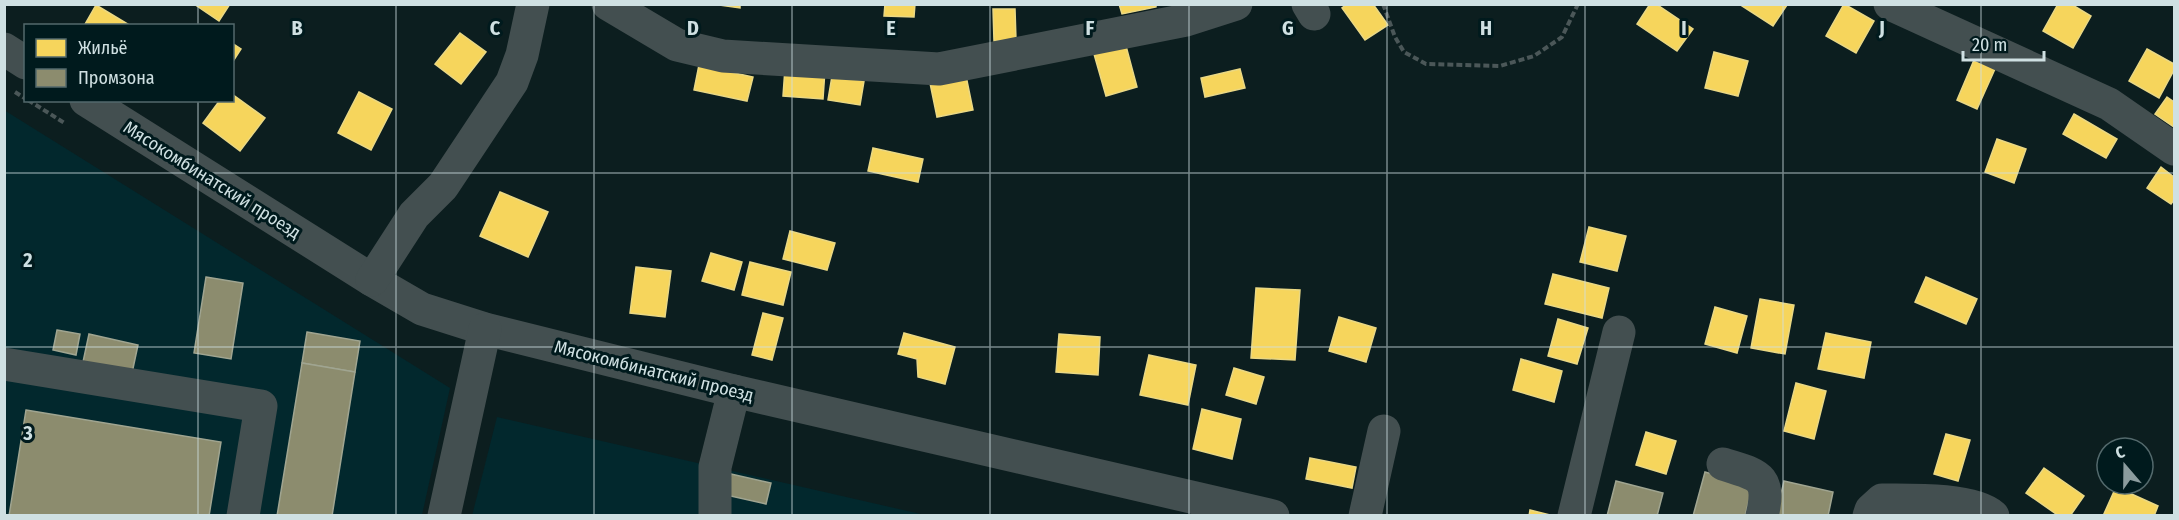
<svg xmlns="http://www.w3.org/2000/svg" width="2179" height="520" viewBox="0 0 2179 520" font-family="'Fira Sans Condensed',sans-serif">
<rect width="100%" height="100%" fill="#0c1e1f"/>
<g fill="#02282d">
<polygon points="4,110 450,388 422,515 5,515"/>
<polygon points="497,417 925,515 472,516"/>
</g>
<g fill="#f6d55c" stroke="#ead884" stroke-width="1.5">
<polygon points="194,4 230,4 219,21"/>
<polygon points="712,4 740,4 740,8"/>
<polygon points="885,4 915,4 914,17 884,16"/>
<polygon points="1119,4 1156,4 1156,7 1122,14"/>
<polygon points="1347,4 1373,4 1388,25 1365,40 1342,8"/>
<polygon points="1650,4 1656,4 1693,29 1677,51 1637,24"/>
<polygon points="1739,4 1787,4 1787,5 1773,26"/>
<polygon points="1844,4 1874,21 1856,53 1826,36"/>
<polygon points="2058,4 2071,4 2091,16 2073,48 2043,31"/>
<polygon points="96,5 131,26 84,26"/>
<polygon points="993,9 1015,9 1016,40 994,41"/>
<polygon points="460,33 486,52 461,84 435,64"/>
<polygon points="232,43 241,49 232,63"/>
<polygon points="1126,46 1137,87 1106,96 1094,54"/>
<polygon points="2147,49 2174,64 2174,70 2159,98 2129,81"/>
<polygon points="1714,52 1748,61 1738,96 1705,88"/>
<polygon points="1974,60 1995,69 1977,109 1957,100"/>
<polygon points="699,65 753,77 747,101 694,90"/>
<polygon points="785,68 825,70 823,99 783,96"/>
<polygon points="1240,69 1245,88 1205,97 1201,78"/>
<polygon points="832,76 864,81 860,105 828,100"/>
<polygon points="966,76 973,110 937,117 930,83"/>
<polygon points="359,92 392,109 371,150 338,133"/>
<polygon points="232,94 265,118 240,151 203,123 220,100 232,100"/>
<polygon points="2167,97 2174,102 2174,127 2155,114"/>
<polygon points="2074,114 2117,139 2106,158 2063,134"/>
<polygon points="1997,139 2026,149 2014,183 1985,172"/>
<polygon points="873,148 923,159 918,182 868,171"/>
<polygon points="2161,167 2174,177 2174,200 2171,204 2147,188"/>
<polygon points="500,192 548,212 528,257 480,236"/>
<polygon points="1589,227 1626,236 1617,271 1580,262"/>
<polygon points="790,231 835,243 827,270 783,259"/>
<polygon points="711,253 742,262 734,290 702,281"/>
<polygon points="750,262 791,272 783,305 742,295"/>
<polygon points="636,267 671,271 665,317 630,313"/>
<polygon points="1553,274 1609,288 1602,318 1545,304"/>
<polygon points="1926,277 1977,299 1966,324 1915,302"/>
<polygon points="1256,288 1300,290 1295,360 1251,358"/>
<polygon points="1760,299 1794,305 1785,354 1751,348"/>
<polygon points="1715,307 1747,316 1737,353 1705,344"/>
<polygon points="763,313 783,318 772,360 752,355"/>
<polygon points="1339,317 1376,328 1366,362 1329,351"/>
<polygon points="1558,319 1588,328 1577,364 1548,356"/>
<polygon points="904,333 955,347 945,384 918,377 917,359 898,354"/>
<polygon points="1826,333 1871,342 1864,378 1818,369"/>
<polygon points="1059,334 1100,337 1098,375 1056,372"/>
<polygon points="1149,355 1196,365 1188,405 1140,395"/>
<polygon points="1521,359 1562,371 1554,402 1513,390"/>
<polygon points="1234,368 1264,377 1256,404 1226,395"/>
<polygon points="1796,383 1826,391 1814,439 1784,431"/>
<polygon points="1202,409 1241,419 1232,459 1193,449"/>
<polygon points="1646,432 1676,441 1666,474 1636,465"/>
<polygon points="1946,434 1970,440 1958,481 1934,474"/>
<polygon points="1310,458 1356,467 1352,488 1306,479"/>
<polygon points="2044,468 2084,496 2070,516 2059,516 2026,493"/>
<polygon points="2116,487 2158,506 2154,516 2103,516"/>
<polygon points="1530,510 1554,516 1529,516"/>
</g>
<g fill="#8c8c6e" stroke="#a0a591" stroke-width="1.5">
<polygon points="206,277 243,283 231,359 194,353"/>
<polygon points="57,330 80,334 76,355 53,350"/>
<polygon points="307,332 360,341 355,372 302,363"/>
<polygon points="89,334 138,345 132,373 83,362"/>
<polygon points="302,363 355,372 332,516 277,516"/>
<polygon points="26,410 221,442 209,516 9,516"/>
<polygon points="1705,472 1753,485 1745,516 1693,516"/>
<polygon points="731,474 771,483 766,504 726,495"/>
<polygon points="1616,481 1663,493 1657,516 1607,516"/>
<polygon points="1784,481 1833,492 1828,516 1776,516"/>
</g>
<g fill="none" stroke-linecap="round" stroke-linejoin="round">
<g stroke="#4b5758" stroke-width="4" stroke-dasharray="6 3" stroke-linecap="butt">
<polyline points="1383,4 1395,37 1404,52 1426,64 1500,66 1534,56 1562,37 1578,4"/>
<polyline points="15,92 26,99"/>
<polyline points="28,100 66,124"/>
</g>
<g stroke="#434f50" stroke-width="33">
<polyline points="608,4 677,45 723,56 939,69 1186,20 1236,4"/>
<polyline points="1308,4 1314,14"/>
<polyline points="1890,4 2109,104 2174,149"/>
<polyline points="4,49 26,63"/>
<polyline points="86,100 372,280 422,309 485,329 734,391 1273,516"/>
<polyline points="372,280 414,215 443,186 512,82 522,55 533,4"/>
<polyline points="4,364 261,406 243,516"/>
<path d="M1723 464C1757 475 1772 475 1762 516"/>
<polyline points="444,516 485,329"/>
<polyline points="715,516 715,467 734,391"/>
<polyline points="1365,516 1384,431"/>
<polyline points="1574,516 1619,332"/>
<path d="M1869 516 1871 510 1882 500C1909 500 1973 498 1993 516"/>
</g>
</g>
<path fill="none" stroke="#cfe0e2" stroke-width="1.5" stroke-opacity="0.55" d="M198 4V26M396 4V516M594 4V516M792 4V516M990 4V516M1189 4V516M1387 4V516M1585 4V516M1783 4V516M1981 4V516M198 100V516M4 173H2174M4 347H2174"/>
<g text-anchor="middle" stroke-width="6" stroke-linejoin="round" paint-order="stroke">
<g font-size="18" fill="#cfe0e2" stroke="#001a1d">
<text transform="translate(212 180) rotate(32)" y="6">Мясокомбинатский проезд</text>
<text transform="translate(654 371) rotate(14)" y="6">Мясокомбинатский проезд</text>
</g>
</g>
<g font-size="20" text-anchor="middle" font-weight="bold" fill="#cfe0e2" stroke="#001a1d" stroke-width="6" stroke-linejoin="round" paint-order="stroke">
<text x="297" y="35">B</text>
<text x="495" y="35">C</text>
<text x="693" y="35">D</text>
<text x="891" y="35">E</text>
<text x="1090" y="35">F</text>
<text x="1288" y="35">G</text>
<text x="1486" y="35">H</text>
<text x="1684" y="35">I</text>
<text x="1882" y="35">J</text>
<text x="28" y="267">2</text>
<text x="28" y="440">3</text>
</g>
<rect width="2179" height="520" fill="none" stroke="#cfe0e2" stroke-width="12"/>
<rect x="24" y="24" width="210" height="78" fill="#001a1d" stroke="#53696c" stroke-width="1.5"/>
<rect x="36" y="39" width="30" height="18" fill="#f6d55c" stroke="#53696c" stroke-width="1.5"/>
<text x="78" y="54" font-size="18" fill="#cfe0e2">Жильё</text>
<rect x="36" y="69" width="30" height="18" fill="#8c8c6e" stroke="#53696c" stroke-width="1.5"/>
<text x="78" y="84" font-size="18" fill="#cfe0e2">Промзона</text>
<g transform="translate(2125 466) rotate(340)"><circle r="28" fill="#001a1d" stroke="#53696c" stroke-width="1.5"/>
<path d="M0-4.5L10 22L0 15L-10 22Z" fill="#8b9c9e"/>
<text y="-9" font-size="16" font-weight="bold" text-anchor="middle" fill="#cfe0e2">С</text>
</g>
<path d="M1963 51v9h81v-9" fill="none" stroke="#cfe0e2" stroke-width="3"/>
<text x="1972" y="51" font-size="18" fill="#cfe0e2" stroke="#001a1d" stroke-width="4.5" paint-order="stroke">20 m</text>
</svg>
